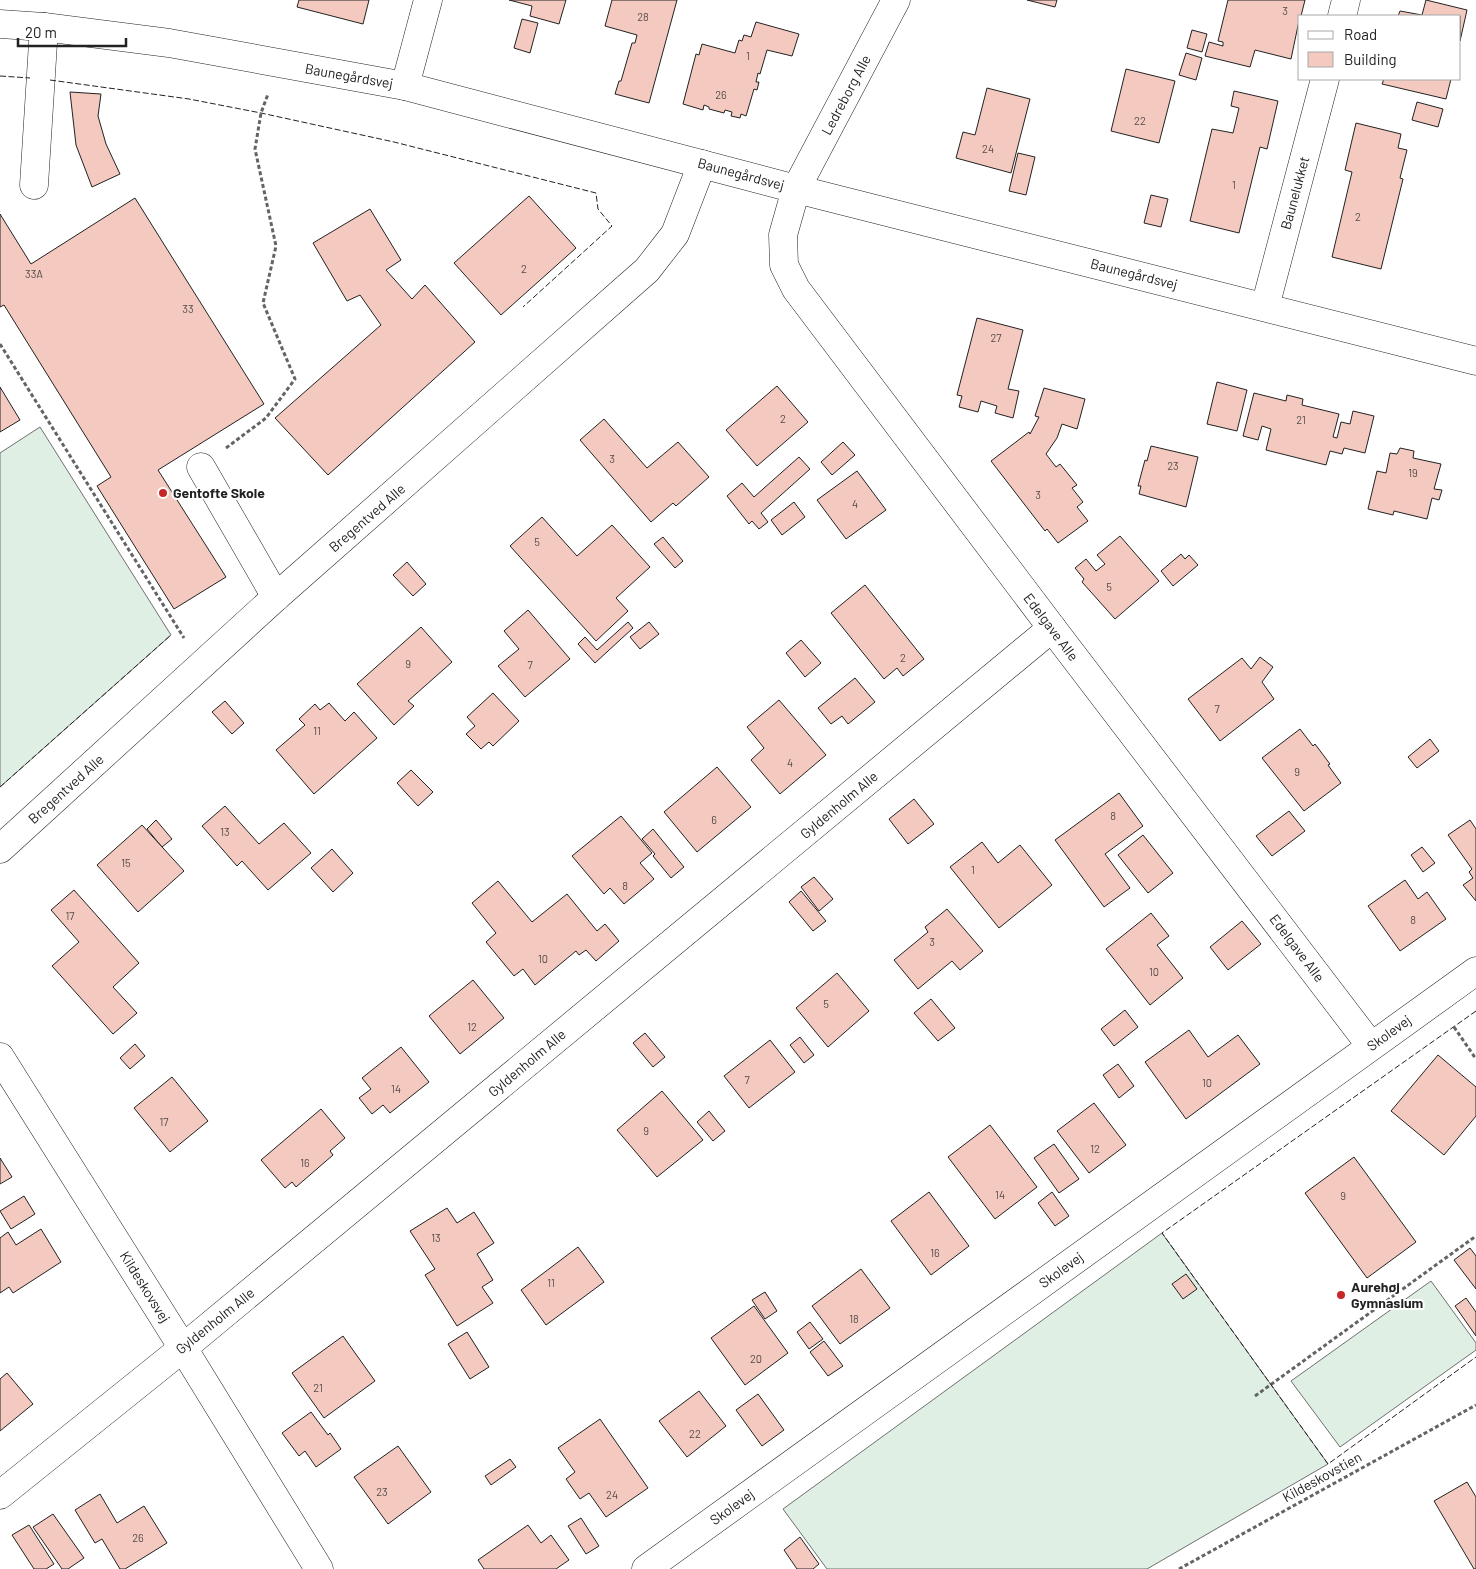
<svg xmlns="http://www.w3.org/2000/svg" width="1476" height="1569" viewBox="0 0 1476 1569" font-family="Barlow,sans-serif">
<rect width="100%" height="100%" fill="#fff"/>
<g fill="#e0efe3" stroke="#6f6f6f">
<polygon points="40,427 171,635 0,787 0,453"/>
<polygon points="1162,1233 1328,1464 1147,1569 827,1569 783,1509"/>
<polygon points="1431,1281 1476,1343 1476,1350 1340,1447 1291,1381"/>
</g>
<g fill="#f3c9c0" stroke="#222">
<polygon points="299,0 369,0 363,24 297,7"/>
<polygon points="509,0 566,0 559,24 530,16 532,6"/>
<polygon points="612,0 677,0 649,103 615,94 619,81 621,81 632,43 635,43 637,35 605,26"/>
<polygon points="1027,0 1057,0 1055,7"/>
<polygon points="1228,0 1305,0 1301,16 1300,16 1291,59 1255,50 1250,67 1205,56 1209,42 1223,46 1223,42 1218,41"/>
<polygon points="1426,0 1467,10 1460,41 1460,16 1398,16 1400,11 1422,15"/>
<polygon points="522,19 538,23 530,53 514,48"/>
<polygon points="756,22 799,34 792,56 767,50 760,74 758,73 756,82 759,82 757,90 754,89 746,116 741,114 740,118 731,116 732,112 725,110 724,113 709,109 709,107 704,105 703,110 683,104 696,54 699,55 702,44 735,53 739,40 742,41 744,35 751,37"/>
<polygon points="1192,30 1207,34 1202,52 1187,48"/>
<polygon points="1186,53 1202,58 1196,80 1179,75"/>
<polygon points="1126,69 1175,81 1159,143 1111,131"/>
<polygon points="1384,79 1451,79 1446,99 1382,84"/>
<polygon points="987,88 1030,99 1011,173 956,158 963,132 975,135"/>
<polygon points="1234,91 1278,101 1267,149 1260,147 1239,233 1190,221 1212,129 1233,133 1239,108 1231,106"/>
<polygon points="70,92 101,94 98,116 106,144 120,174 92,187 76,145"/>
<polygon points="1417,102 1443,109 1438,127 1412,120"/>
<polygon points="1356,123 1401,134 1398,148 1407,150 1400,178 1403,179 1381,269 1332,257 1352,172 1345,170"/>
<polygon points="1018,153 1035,157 1026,195 1009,191"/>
<polygon points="1151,195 1168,199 1161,227 1144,223"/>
<polygon points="529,196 576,248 501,315 454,263"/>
<polygon points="135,198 264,404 158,470 226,577 174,609 97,486 111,477 4,305 0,307 0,214 31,264"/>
<polygon points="370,209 401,260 386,270 412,299 425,285 475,342 328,475 275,418 381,325 360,295 347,301 313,243"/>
<polygon points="977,318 1023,330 1008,389 1019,391 1013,418 995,413 997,406 981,401 978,412 959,407 962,396 957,395"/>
<polygon points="1217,382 1247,390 1237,431 1207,424"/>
<polygon points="777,386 808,422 757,466 726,430"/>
<polygon points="0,387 20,420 0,432"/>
<polygon points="1044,388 1085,399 1077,429 1062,424 1057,438 1046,454 1056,467 1060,464 1077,485 1072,488 1083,502 1077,507 1088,521 1058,543 1047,529 1045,531 991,461 1029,432 1030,434 1039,417 1035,416"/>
<polygon points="1254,393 1286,401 1287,395 1303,399 1302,405 1339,414 1333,437 1337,438 1341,422 1350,424 1353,411 1374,416 1365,453 1344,448 1342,454 1330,451 1326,465 1266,450 1271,429 1262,426 1258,440 1243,436"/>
<polygon points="604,419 647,468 678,442 709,477 676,506 673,503 651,522 580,440"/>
<polygon points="843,442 855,455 832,475 821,462"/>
<polygon points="1151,446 1198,457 1186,507 1139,494 1141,486 1138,486 1145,460 1147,461"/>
<polygon points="1400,448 1414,451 1413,458 1441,464 1434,489 1442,490 1439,500 1432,498 1427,519 1394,511 1393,515 1368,509 1377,471 1386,473 1390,453 1397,454"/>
<polygon points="799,457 810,469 761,513 768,522 759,529 752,521 749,524 727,496 742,483 754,497"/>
<polygon points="857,471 886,510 846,539 817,500"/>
<polygon points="794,502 805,517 782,535 771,520"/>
<polygon points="542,517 577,556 612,525 650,567 616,598 628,611 596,641 510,546"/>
<polygon points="1120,536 1159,581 1115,619 1082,582 1084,579 1075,568 1086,559 1096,571 1105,564 1097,555"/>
<polygon points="663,537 683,561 675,568 654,544"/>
<polygon points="1181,554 1185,559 1189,555 1198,565 1173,586 1161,571"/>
<polygon points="407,562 426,584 413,596 393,575"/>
<polygon points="865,585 924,659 903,676 897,668 884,679 831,613"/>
<polygon points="528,610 570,659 525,697 498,666 519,649 504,631"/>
<polygon points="628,622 633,628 595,663 578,644 585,637 597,650"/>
<polygon points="649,622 659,634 640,649 630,637"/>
<polygon points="421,627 452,662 408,701 414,706 394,725 357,684"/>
<polygon points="801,640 821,663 805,677 786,653"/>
<polygon points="1260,657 1273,667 1262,682 1274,699 1220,741 1188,699 1242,658 1251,669"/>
<polygon points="855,678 875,702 848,724 842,716 831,724 818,708"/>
<polygon points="493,693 519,721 493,746 489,742 481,749 466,734 475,726 467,717"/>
<polygon points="779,700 826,755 780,794 751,760 764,748 747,727"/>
<polygon points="225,701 244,723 232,734 212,712"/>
<polygon points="329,703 345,721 354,712 377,738 314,794 276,750 305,725 299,719 315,704 320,710"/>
<polygon points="1300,729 1313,746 1315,744 1330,764 1328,765 1341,783 1304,811 1262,758"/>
<polygon points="1430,739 1439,751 1417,768 1408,757"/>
<polygon points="717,767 751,807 697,852 664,812"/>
<polygon points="411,770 433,792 418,806 397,783"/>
<polygon points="1119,793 1143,826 1105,854 1130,888 1104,907 1055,840"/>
<polygon points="914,799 934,824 908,844 889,819"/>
<polygon points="225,806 259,844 284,823 311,853 268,890 242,861 237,866 202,826"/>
<polygon points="1289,811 1305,831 1272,856 1256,836"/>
<polygon points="621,816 652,853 640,863 654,879 624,904 610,888 604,894 572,856"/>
<polygon points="156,820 172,839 162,847 147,829"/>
<polygon points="1470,820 1476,829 1476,901 1463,885 1473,878 1469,872 1472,869 1448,835"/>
<polygon points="142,825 184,871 138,912 97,865"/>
<polygon points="653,829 684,867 671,878 653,856 655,854 642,839"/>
<polygon points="1143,835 1173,873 1148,893 1118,855"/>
<polygon points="982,842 998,863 1020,845 1052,885 999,928 950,867"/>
<polygon points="1422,847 1435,863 1423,872 1411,855"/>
<polygon points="332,849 353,873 333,892 311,868"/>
<polygon points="814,877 833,899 819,911 801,887"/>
<polygon points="1405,880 1418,899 1427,892 1446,919 1400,951 1368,906"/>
<polygon points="498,881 532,922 567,894 597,931 605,924 619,941 596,961 586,950 579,955 576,951 535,985 523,969 514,976 486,942 496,933 472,903"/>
<polygon points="74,890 139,963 113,987 137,1013 113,1034 52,966 79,942 51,910"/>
<polygon points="801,891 826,921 813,931 789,902"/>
<polygon points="947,909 983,951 960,970 952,961 918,989 894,960 928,932 925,927"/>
<polygon points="1151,913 1169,936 1157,945 1183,978 1150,1005 1106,949"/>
<polygon points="1242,921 1261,944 1228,970 1210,947"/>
<polygon points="837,973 869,1011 828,1047 796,1008"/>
<polygon points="473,980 504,1018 460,1054 429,1016"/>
<polygon points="931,999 955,1028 938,1041 914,1013"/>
<polygon points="1125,1010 1138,1027 1114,1046 1101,1029"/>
<polygon points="1189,1030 1208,1057 1238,1035 1260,1064 1186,1119 1145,1062"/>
<polygon points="645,1033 665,1057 653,1067 633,1043"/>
<polygon points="800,1037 814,1055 804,1063 790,1045"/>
<polygon points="770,1040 795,1072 749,1108 724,1076"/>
<polygon points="135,1044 145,1056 130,1069 120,1058"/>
<polygon points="401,1047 429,1082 390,1113 383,1105 372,1114 359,1098 371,1089 362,1078"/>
<polygon points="1438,1055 1476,1087 1476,1116 1444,1155 1391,1111"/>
<polygon points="1118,1064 1134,1086 1119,1098 1103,1075"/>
<polygon points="172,1077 208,1121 170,1152 134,1108"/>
<polygon points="662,1091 703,1140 657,1177 617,1130"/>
<polygon points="1094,1103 1126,1145 1089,1173 1057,1131"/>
<polygon points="321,1109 345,1138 330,1151 333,1155 296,1187 292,1182 285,1188 261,1160"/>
<polygon points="709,1111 725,1131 713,1141 697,1122"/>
<polygon points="990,1125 1037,1187 995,1219 948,1157"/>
<polygon points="1054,1144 1079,1179 1059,1193 1034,1158"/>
<polygon points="1354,1157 1416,1242 1367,1278 1305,1193"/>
<polygon points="0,1158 12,1177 0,1184"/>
<polygon points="929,1192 969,1246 931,1275 891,1221"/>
<polygon points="1052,1192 1069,1216 1055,1226 1038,1203"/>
<polygon points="24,1196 35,1214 11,1229 0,1211"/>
<polygon points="447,1208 457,1223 474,1212 494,1243 477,1254 493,1280 482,1287 493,1303 457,1326 425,1275 435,1269 410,1231"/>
<polygon points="41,1229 61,1262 13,1293 9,1287 0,1293 0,1238 8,1232 16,1245"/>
<polygon points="578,1247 604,1282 546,1325 521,1290"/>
<polygon points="1470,1248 1476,1256 1476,1289 1454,1260"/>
<polygon points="861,1269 890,1308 840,1344 812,1306"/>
<polygon points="1186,1274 1197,1289 1183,1299 1172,1284"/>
<polygon points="765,1292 777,1311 765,1319 752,1300"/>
<polygon points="1466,1298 1476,1312 1476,1336 1455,1306"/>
<polygon points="754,1306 788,1353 745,1385 711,1338"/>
<polygon points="810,1322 823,1339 809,1349 797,1332"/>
<polygon points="467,1332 489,1367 470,1379 448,1344"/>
<polygon points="343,1336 375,1381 324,1418 292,1373"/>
<polygon points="824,1341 843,1366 828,1376 810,1352"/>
<polygon points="7,1373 33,1404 0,1431 0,1379"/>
<polygon points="699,1391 726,1426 687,1457 659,1421"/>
<polygon points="758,1394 784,1430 762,1446 736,1410"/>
<polygon points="311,1412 328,1435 330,1433 341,1449 316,1467 305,1451 299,1456 282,1433"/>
<polygon points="600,1419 648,1488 606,1517 589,1493 580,1499 566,1479 575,1472 558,1448"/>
<polygon points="398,1446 431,1492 388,1524 354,1477"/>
<polygon points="510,1459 516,1467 491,1485 485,1476"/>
<polygon points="1467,1482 1476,1497 1476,1569 1474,1569 1434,1501"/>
<polygon points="100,1494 117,1523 144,1506 167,1543 125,1569 120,1569 102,1539 95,1543 75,1510"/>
<polygon points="53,1514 84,1558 68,1569 62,1569 33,1527"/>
<polygon points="581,1518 599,1546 586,1554 568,1526"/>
<polygon points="29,1525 54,1564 46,1569 34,1569 12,1535"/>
<polygon points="528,1525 541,1543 551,1535 569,1560 556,1569 484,1569 478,1560"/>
<polygon points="800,1537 819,1564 813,1569 797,1569 784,1550"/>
</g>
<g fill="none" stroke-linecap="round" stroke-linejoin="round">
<g stroke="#222" stroke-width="29">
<g id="minor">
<polyline points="896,0 796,189 783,235 784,265 796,289 1052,628 1371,1046"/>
<polyline points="1342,16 1346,0"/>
<polyline points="0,24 44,27 169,43 405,86 796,189 1476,361"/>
<polyline points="405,86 428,0"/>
<polyline points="34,185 44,27"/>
<polyline points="1265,307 1325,79"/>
<polyline points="201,467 276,597"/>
<polyline points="0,849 276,597 647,270 675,234 702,164"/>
<polyline points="0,1057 183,1348 319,1569"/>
<polyline points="0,1495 183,1348 1052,628"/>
<polyline points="646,1569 1476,971"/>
</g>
</g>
<g stroke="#646464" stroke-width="3" stroke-dasharray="4 2.5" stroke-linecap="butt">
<polyline points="0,344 184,638"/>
<polyline points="226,448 266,418 295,379 263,303 276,246 255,149 261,113 268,94"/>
<polyline points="1454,1027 1476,1059"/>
<polyline points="1255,1396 1476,1236"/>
<polyline points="1179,1569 1476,1405"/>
</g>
<use href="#minor" stroke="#fff" stroke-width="28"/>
<g stroke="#222" stroke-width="1" stroke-dasharray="6 2.5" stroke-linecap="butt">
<polyline points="0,76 30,78"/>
<polyline points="50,80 189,99 261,113 394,142 596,193 598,209 612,226 523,307"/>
<polyline points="0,787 171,635"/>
<polyline points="1476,1011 1162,1233 1328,1464 1476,1357"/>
</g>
</g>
<g fill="#c62828" stroke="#fff" stroke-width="2">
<circle cx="163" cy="493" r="5"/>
<circle cx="1341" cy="1295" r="5"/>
</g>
<g text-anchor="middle" stroke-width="4" stroke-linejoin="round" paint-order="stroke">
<g font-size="11" fill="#564c4a">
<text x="1285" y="15">3</text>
<text x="643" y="21">28</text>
<text x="748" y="60">1</text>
<text x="721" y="99">26</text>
<text x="1140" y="125">22</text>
<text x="988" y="153">24</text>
<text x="1234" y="189">1</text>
<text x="1358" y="221">2</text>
<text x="524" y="273">2</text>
<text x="34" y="278">33A</text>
<text x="188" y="313">33</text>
<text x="996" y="342">27</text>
<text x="783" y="423">2</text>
<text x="1301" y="424">21</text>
<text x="612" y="463">3</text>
<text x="1173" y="470">23</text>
<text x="1413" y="477">19</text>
<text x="1038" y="499">3</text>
<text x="855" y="508">4</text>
<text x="537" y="546">5</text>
<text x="1109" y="591">5</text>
<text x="903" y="662">2</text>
<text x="408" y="668">9</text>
<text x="530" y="669">7</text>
<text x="1217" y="713">7</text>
<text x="317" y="735">11</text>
<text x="790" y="767">4</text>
<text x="1297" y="776">9</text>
<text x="1113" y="820">8</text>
<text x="714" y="824">6</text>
<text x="225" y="836">13</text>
<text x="126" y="867">15</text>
<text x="973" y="874">1</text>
<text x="625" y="890">8</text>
<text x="70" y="920">17</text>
<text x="1413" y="924">8</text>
<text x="932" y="946">3</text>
<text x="543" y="963">10</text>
<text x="1154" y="976">10</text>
<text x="826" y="1008">5</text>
<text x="472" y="1031">12</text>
<text x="747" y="1084">7</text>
<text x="1207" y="1087">10</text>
<text x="396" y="1093">14</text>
<text x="164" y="1126">17</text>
<text x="646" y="1135">9</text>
<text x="1095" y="1153">12</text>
<text x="305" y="1167">16</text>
<text x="1000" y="1199">14</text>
<text x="1343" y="1200">9</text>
<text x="436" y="1242">13</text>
<text x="935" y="1257">16</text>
<text x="551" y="1287">11</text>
<text x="854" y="1323">18</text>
<text x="756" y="1363">20</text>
<text x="318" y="1392">21</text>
<text x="695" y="1438">22</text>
<text x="382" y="1496">23</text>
<text x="612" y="1499">24</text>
<text x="138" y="1542">26</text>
</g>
<g font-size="14" fill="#222" stroke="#fff">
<text transform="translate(349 76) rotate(10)" y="5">Baunegårdsvej</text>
<text transform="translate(846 95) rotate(-62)" y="5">Ledreborg Alle</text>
<text transform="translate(741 174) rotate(15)" y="5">Baunegårdsvej</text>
<text transform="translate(1295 193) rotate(-75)" y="5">Baunelukket</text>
<text transform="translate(1134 274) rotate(14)" y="5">Baunegårdsvej</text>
<text transform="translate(367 518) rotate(-41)" y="5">Bregentved Alle</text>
<text transform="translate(1051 627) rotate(53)" y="5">Edelgave Alle</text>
<text transform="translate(66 789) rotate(-42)" y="5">Bregentved Alle</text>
<text transform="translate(839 805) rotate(-40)" y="5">Gyldenholm Alle</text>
<text transform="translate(1297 948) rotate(53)" y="5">Edelgave Alle</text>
<text transform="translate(1389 1033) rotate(-36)" y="5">Skolevej</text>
<text transform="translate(527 1063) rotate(-40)" y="5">Gyldenholm Alle</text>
<text transform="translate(1061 1270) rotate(-36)" y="5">Skolevej</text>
<text transform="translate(145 1287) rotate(58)" y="5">Kildeskovsvej</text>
<text transform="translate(215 1321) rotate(-39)" y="5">Gyldenholm Alle</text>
<text transform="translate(1322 1477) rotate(-29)" y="5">Kildeskovstien</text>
<text transform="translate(732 1507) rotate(-36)" y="5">Skolevej</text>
</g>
<g font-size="14" font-weight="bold" fill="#222" stroke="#fff" text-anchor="start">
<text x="173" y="498">Gentofte Skole</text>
<text x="1351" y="1292">Aurehøj<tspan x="1351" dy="16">Gymnasium</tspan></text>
</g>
</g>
<rect x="1298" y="15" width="162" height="65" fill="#ffffff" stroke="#a7a7a7"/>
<rect x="1308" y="31" width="25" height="8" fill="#ffffff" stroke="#a7a7a7"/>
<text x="1344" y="40" font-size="15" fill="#222222">Road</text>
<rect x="1308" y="52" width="25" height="15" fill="#f3c9c0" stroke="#a7a7a7"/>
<text x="1344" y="65" font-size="15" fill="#222222">Building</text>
<path d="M18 38v8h108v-8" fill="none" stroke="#222222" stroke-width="2.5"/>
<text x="25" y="38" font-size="15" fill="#222222" stroke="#ffffff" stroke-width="4" paint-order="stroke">20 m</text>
</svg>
